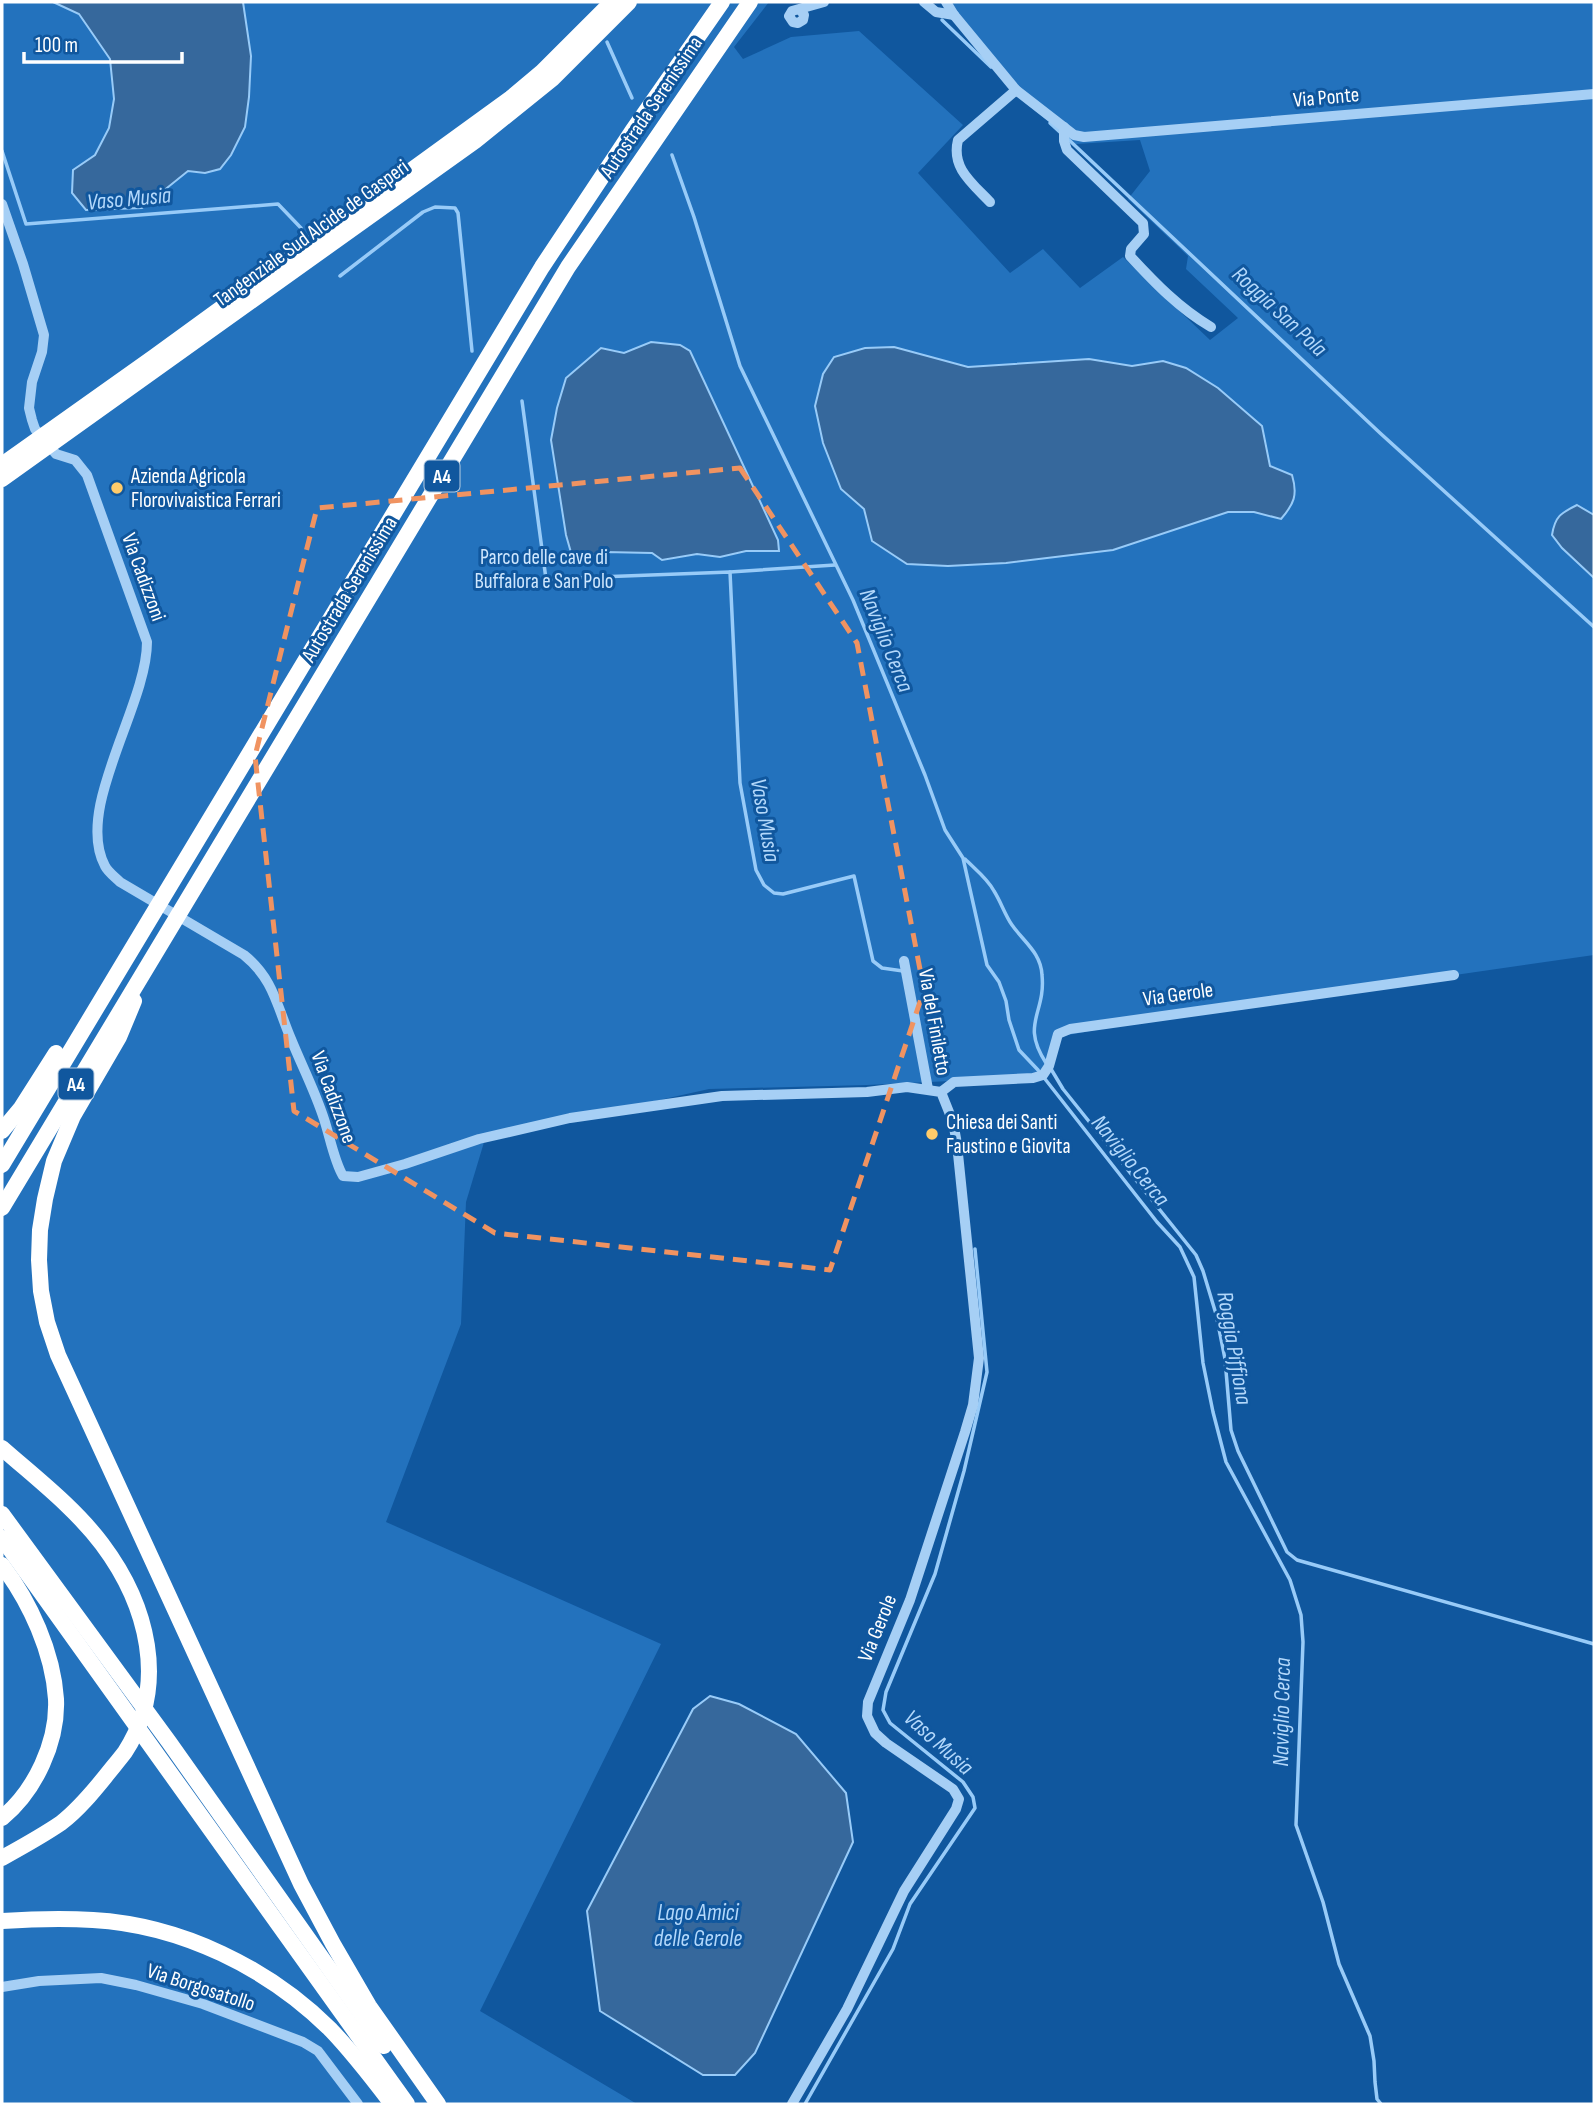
<svg xmlns="http://www.w3.org/2000/svg" width="1596" height="2106" viewBox="0 0 1596 2106" font-family="'Sofia Sans Condensed',sans-serif">
<rect width="100%" height="100%" fill="#10579e"/>
<polygon fill="#2372bd" points="2,2 769,2 734,47 743,59 791,37 859,31 963,125 918,173 1010,273 1043,249 1080,288 1123,257 1210,340 1238,318 1186,269 1188,256 1128,199 1150,171 1140,140 1076,144 1017,96 941,2 1594,2 1594,955 1185,1014 1057,1037 1047,1071 1034,1077 867,1085 709,1089 485,1139 466,1202 461,1324 386,1522 661,1644 480,2011 637,2104 2,2104"/>
<g fill="#36689c" stroke="#98cbf8" stroke-width="2">
<polygon points="53,2 243,2 251,56 249,97 245,127 231,155 220,169 205,173 188,171 142,208 86,210 72,193 73,170 95,155 109,128 114,99 110,59 79,14"/>
<polygon points="651,342 680,345 690,351 778,540 779,551 746,551 720,557 697,554 662,560 652,553 605,552 578,560 572,556 566,535 551,440 557,408 566,378 601,348 624,353"/>
<path d="M894 347 968 367 1089 359 1132 366 1163 361 1186 368 1218 388 1262 426 1270 466 1292 475C1298 495 1294 504 1281 519L1254 512H1228L1113 550 1006 563 948 566 907 564 872 541 864 509 841 489 823 443 815 406 823 374 834 357 865 348Z"/>
<path d="M1577 505 1594 515V578L1562 548 1552 535C1555 516 1561 513 1577 505Z"/>
<polygon points="710,1696 739,1704 796,1734 846,1793 853,1842 755,2053 735,2075 703,2075 600,2011 587,1911 693,1709"/>
</g>
<g fill="none" stroke-linecap="round" stroke-linejoin="round">
<g stroke="#98cbf8" stroke-width="3.5">
<polyline points="942,20 991,67"/>
<polyline points="607,42 632,98"/>
<polyline points="1050,123 1062,134"/>
<polyline points="1068,139 1380,433 1594,627"/>
<polyline points="2,151 26,224 278,204 301,228"/>
<polyline points="672,155 694,217 740,366 853,600 925,775 945,830 963,858 987,965 999,982 1006,1001 1009,1020 1019,1050 1038,1070 1157,1222 1180,1247 1194,1277 1203,1363 1213,1412 1226,1462 1290,1580 1301,1615 1303,1642 1296,1825 1323,1902 1339,1964 1370,2036 1374,2061 1375,2082 1377,2099 1381,2104"/>
<polyline points="340,276 423,212 435,207 455,208 458,213 472,351"/>
<polyline points="522,401 546,579 730,572 740,783 756,870 764,885 774,893 783,894 854,876 873,961 882,968 903,971"/>
<polyline points="730,572 835,565"/>
<path d="M965 859C975 869 988 879 994 891 1001 902 1005 915 1012 925 1024 942 1041 953 1042 975 1046 1014 1020 1023 1046 1063"/>
<polyline points="1051,1069 1063,1089 1196,1255 1203,1271 1216,1314 1225,1359 1231,1430 1238,1451 1287,1552 1297,1560 1594,1644"/>
<polyline points="805,2104 893,1949 910,1904 975,1808 973,1797 963,1782 890,1723 883,1710 886,1692 935,1574 964,1471 987,1372 975,1249"/>
</g>
<g stroke="#a6cff5" stroke-width="10">
<polyline points="924,2 936,12 954,15"/>
<polyline points="946,2 954,15 1016,90 1074,135 1084,137 1594,94"/>
<polyline points="800,9 804,15 803,20 798,23 793,22 789,16 792,11 824,2"/>
<path d="M1064 127V141L1067 150 1143 223 1144 234 1131 249 1130 256C1155 283 1179 308 1211 327"/>
<path d="M990 202C972 183 951 168 958 140L1016 90"/>
<path d="M2 204 23 264 44 335 42 352 32 382 29 408 32 420 35 429 56 454 75 460 87 475 147 642C147 706 74 808 105 866 108 872 115 877 120 882L244 955C273 978 277 1006 291 1039 302 1066 315 1091 324 1119 330 1137 334 1161 343 1176L358 1177 405 1164 479 1139 570 1118 722 1096 867 1092 907 1087 941 1092 953 1122 957 1144 979 1358 973 1405 965 1432 910 1600 868 1702 867 1716 875 1733 886 1743 953 1789 959 1799 956 1809 904 1891 847 2009 792 2104"/>
<polyline points="904,961 928,1089"/>
<polyline points="941,1092 954,1082 1033,1078 1043,1075 1049,1066 1058,1034 1070,1029 1454,975"/>
<polyline points="2,1987 39,1981 101,1978 136,1985 203,2004 303,2042 318,2051 358,2104"/>
</g>
<g stroke="#fff" stroke-width="16">
<polyline points="2,465 154,357 511,98 542,72 612,2"/>
<polyline points="2,479 475,141 552,79 629,2"/>
<polyline points="134,1001 119,1037 73,1116 54,1161 45,1199 40,1230 39,1260 41,1291 47,1322 58,1355 301,1884 333,1944 369,2006 438,2104"/>
<polyline points="2,1131 21,1108 56,1053"/>
<polyline points="2,1165 542,267 633,130 722,2"/>
<polyline points="2,1208 568,267 750,2"/>
<path d="M2 1448C36 1478 74 1507 102 1544 147 1604 169 1684 125 1752 119 1760 112 1768 105 1777 92 1793 78 1810 61 1823 42 1836 22 1847 2 1858"/>
<polyline points="2,1514 169,1742 384,2046"/>
<polyline points="2,1538 407,2104"/>
<path d="M2 1565C30 1602 53 1652 56 1699 58 1742 35 1791 2 1818"/>
<path d="M2 1921C32 1919 63 1918 93 1920 181 1925 269 1968 331 2030 353 2053 373 2079 392 2104"/>
</g>
</g>
<path fill="none" stroke="#f09361" stroke-width="5" stroke-dasharray="14 9" stroke-linejoin="round" d="M740 468 857 643 924 990 830 1270 495 1233 294 1111 255 756 317 508Z"/>
<g fill="#ffcb6a" stroke="#10579e" stroke-width="2.5">
<circle cx="117" cy="488" r="7"/>
<circle cx="932" cy="1134" r="7"/>
</g>
<g text-anchor="middle" stroke-width="6" stroke-linejoin="round" paint-order="stroke">
<g fill="#10579e" stroke="#b7cde2" stroke-width="2">
<rect x="424.5" y="460.5" width="35" height="31" rx="5"/>
<rect x="58.5" y="1068.5" width="35" height="31" rx="5"/>
</g>
<g font-size="19" font-weight="bold" fill="#fff">
<text x="442" y="483">A4</text>
<text x="76" y="1091">A4</text>
</g>
<g font-size="21" fill="#fff" stroke="#10579e">
<text transform="translate(1326 97) rotate(-5)" y="7">Via Ponte</text>
<text transform="translate(651 107) rotate(-56)" y="7">Autostrada Serenissima</text>
<text transform="translate(311 233) rotate(-36)" y="7">Tangenziale Sud Alcide de Gasperi</text>
<text transform="translate(144 577) rotate(70)" y="7">Via Cadizzoni</text>
<text transform="translate(349 589) rotate(-59)" y="7">Autostrada Serenissima</text>
<text transform="translate(1178 994) rotate(-8)" y="7">Via Gerole</text>
<text transform="translate(935 1022) rotate(80)" y="7">Via del Finiletto</text>
<text transform="translate(334 1097) rotate(70)" y="7">Via Cadizzone</text>
<text transform="translate(877 1628) rotate(-68)" y="7">Via Gerole</text>
<text transform="translate(201 1987) rotate(18)" y="7">Via Borgosatollo</text>
</g>
<g font-size="21" fill="#fff" stroke="#10579e" text-anchor="start">
<text x="131" y="483">Azienda Agricola<tspan x="131" dy="24">Florovivaistica Ferrari</tspan></text>
<text x="946" y="1129">Chiesa dei Santi<tspan x="946" dy="24">Faustino e Giovita</tspan></text>
</g>
<g font-size="21" fill="#cfe7fe" stroke="#10579e">
<text x="544" y="564">Parco delle cave di<tspan x="544" dy="24">Buffalora e San Polo</tspan></text>
</g>
<g font-size="23" font-style="italic" fill="#b3d8fb" stroke="#10579e">
<text transform="translate(129 198) rotate(-5)" y="8">Vaso Musia</text>
<text transform="translate(1280 311) rotate(43)" y="8">Roggia San Pola</text>
<text transform="translate(887 640) rotate(68)" y="8">Naviglio Cerca</text>
<text transform="translate(766 820) rotate(80)" y="8">Vaso Musia</text>
<text transform="translate(1131 1160) rotate(51)" y="8">Naviglio Cerca</text>
<text transform="translate(1235 1348) rotate(80)" y="8">Roggia Piffiona</text>
<text transform="translate(1281 1712) rotate(-89)" y="8">Naviglio Cerca</text>
<text transform="translate(939 1742) rotate(42)" y="8">Vaso Musia</text>
<text x="698" y="1920">Lago Amici<tspan x="698" dy="26">delle Gerole</tspan></text>
</g>
</g>
<rect width="1596" height="2106" fill="none" stroke="#ffffff" stroke-width="7"/>
<path d="M24 52v10h158v-10" fill="none" stroke="#ffffff" stroke-width="3.5"/>
<text x="35" y="52" font-size="21" fill="#ffffff" stroke="#10579e" stroke-width="5" paint-order="stroke">100 m</text>
</svg>
